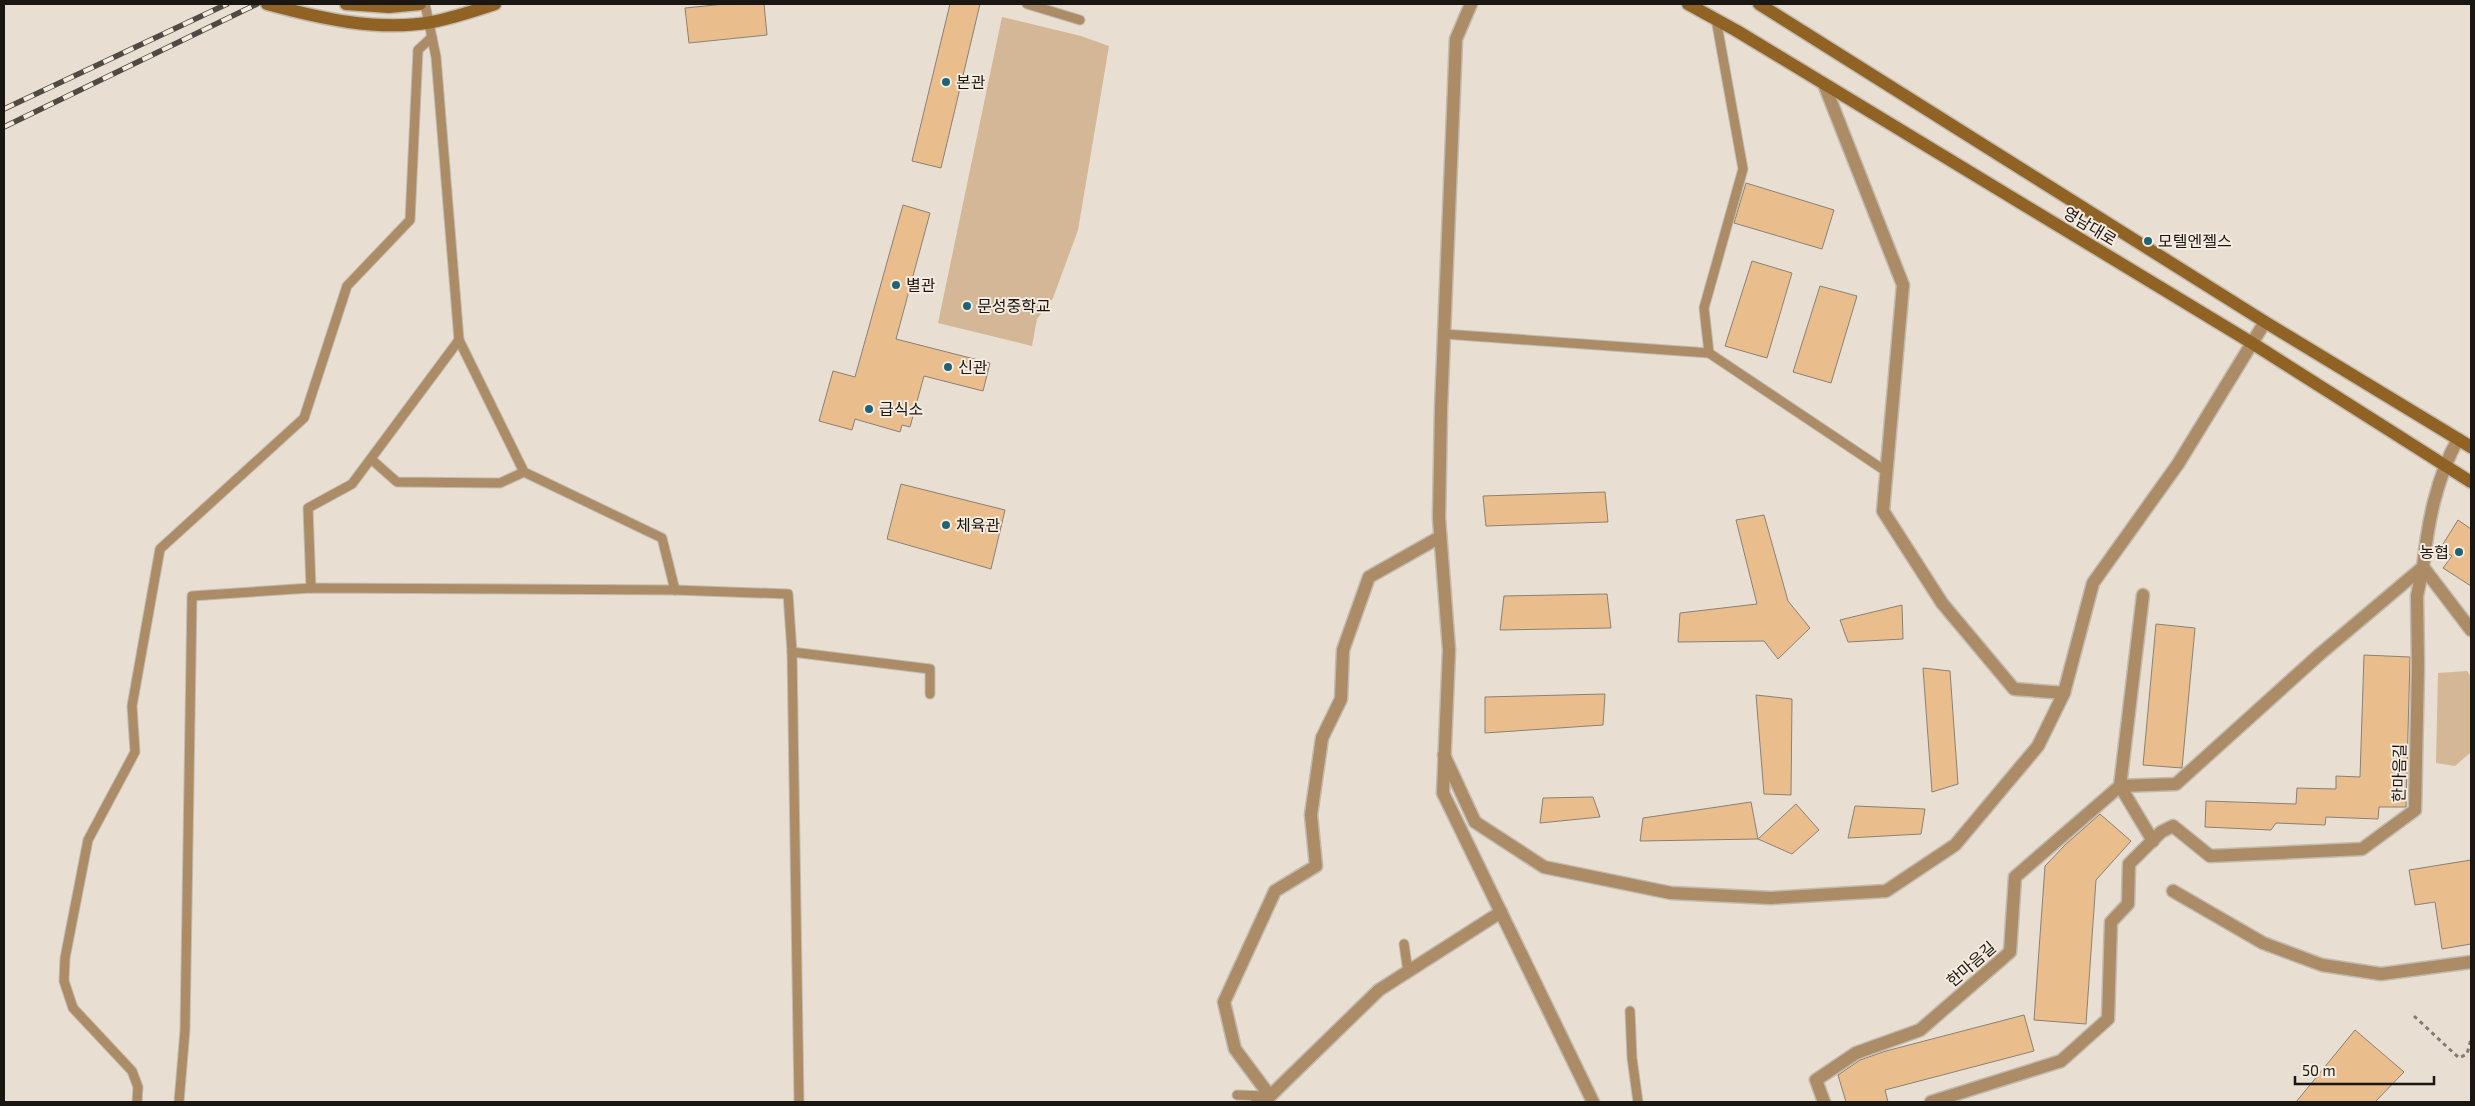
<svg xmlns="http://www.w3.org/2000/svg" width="2475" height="1106" viewBox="0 0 2475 1106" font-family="'Exo 2','Noto Sans KR',sans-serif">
<rect width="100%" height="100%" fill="#e8ded1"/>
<g fill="#d3b797">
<polygon points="1002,17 1081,36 1109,46 1078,230 1053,298 1037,319 1032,346 938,323"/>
<polygon points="2467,671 2471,677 2471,752 2455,766 2436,763 2438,673"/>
</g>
<g fill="#e9be8c" stroke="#8a8075">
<polygon points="725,4 764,4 767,35 689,43 685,8"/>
<polygon points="950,4 980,4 941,168 912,161"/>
<polygon points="1746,183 1834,210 1822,249 1734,223"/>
<polygon points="903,205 930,213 896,339 990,363 983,391 924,376 910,427 902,425 900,432 855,419 852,430 819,421 833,371 855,377"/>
<polygon points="1752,261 1792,273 1767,358 1725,346"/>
<polygon points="1820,286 1857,296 1831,383 1793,372"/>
<polygon points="901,484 1005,510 991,569 887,539"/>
<polygon points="1605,492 1608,522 1486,526 1483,496"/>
<polygon points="1764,515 1788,601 1810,628 1778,659 1764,641 1678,642 1680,613 1757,604 1736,520"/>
<polygon points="2458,520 2471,529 2471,586 2443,568 2452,556 2440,549"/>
<polygon points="1607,594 1611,628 1500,630 1504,596"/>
<polygon points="1902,605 1903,639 1848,642 1840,620"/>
<polygon points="2156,624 2195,628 2182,768 2143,765"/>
<polygon points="2364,655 2410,657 2406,807 2379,807 2378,819 2326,817 2325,825 2276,823 2271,830 2205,827 2206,801 2296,804 2297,788 2336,789 2336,776 2360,777"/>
<polygon points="1923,668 1950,671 1958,784 1932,792"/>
<polygon points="1605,694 1603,725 1485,733 1485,697"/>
<polygon points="1756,695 1792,699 1791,795 1764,794"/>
<polygon points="1593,797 1600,817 1540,823 1543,798"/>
<polygon points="1751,802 1758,839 1640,841 1643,818"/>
<polygon points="1796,804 1819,830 1792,854 1758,839"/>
<polygon points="1855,806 1925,809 1921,834 1848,838"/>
<polygon points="2100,814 2131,841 2096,880 2086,1024 2034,1020 2045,866 2065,845"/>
<polygon points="2471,860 2471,944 2442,949 2435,902 2415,905 2409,870"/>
<polygon points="2024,1015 2034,1051 1885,1090 1888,1102 1846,1102 1838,1075 1860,1060 1886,1051"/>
<polygon points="2355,1030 2404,1072 2375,1102 2296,1102"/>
</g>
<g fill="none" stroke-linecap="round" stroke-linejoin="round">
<g stroke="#c3baaf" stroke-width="11">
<g id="lane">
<polyline points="425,4 436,57 459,340 524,472 662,538 675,590"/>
<polyline points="1027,4 1080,20"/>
<polyline points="1444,334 1709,353 1887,472"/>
<polyline points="1709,353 1704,308 1743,169 1716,19"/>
<polyline points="371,459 397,482 500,483 524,472"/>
<polyline points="311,588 308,508 352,484 459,340"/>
<polyline points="792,652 930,669 930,694"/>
<polyline points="1404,944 1408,972"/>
<polyline points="1630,1011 1632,1058 1638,1102"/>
<polyline points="1237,1095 1267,1096"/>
<polyline points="137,1102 138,1087 132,1071 73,1008 64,981 65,958 88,840 135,752 132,706 160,549 304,418 347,286 410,220 418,50 432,37"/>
<polyline points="179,1102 185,1030 192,596 311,588 675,590 788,594 792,652 799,1102"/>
</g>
</g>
<g stroke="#c3baaf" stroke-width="15">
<g id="street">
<polyline points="1471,4 1456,39 1441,409 1439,518 1449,650 1443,793 1593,1102"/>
<polyline points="1824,84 1903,285 1883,511 1942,603 2014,689 2064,693"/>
<path d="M2458 439C2436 479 2428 522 2423 567L2471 630"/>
<polyline points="2143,595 2120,786 2153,841"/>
<polyline points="1444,755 1475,822 1544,867 1671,893 1771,898 1886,891 1955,845 2038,746 2064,693 2093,583 2178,464 2265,322"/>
<polyline points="2173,891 2263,943 2322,965 2381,974 2471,962"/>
<polyline points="1270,1096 1235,1049 1224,1002 1275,891 1316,866 1311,815 1322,738 1341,699 1343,650 1369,577 1440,537"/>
<polyline points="1257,1102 1270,1096 1379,990 1501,912"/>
<polyline points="1824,1102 1816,1080 1856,1053 1920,1030 2010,952 2015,877 2120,786 2176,784 2320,654 2423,567"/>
<polyline points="1931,1102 2061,1061 2108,1019 2111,922 2128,904 2129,864 2161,832 2173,826 2210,856 2362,849 2415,810 2418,666 2417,596 2423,567"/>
</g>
</g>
<g stroke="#c3baaf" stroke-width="15">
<g id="secondary">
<path d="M267 4C319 18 378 32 432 22 453 18 474 11 495 4"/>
<polyline points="346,4 389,7 420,4"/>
<polyline points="1688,4 1737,31 2252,343 2471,482"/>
<polyline points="1759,4 2265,322 2471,447"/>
</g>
</g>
<polyline stroke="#827b73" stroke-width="3" stroke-dasharray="4 4" stroke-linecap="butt" points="2414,1016 2459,1058 2467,1054 2471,1039"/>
<use href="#lane" stroke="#ab8c66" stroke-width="9"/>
<use href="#street" stroke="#ab8c66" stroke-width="12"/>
<use href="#secondary" stroke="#906224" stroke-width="12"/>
<g stroke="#4f4a44" stroke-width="5.5">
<g id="rail">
<polyline points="4,109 227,4"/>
<polyline points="4,127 257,4"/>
</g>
</g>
<use href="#rail" stroke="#f5ebdf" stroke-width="4" stroke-dasharray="11" stroke-linecap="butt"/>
</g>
<g fill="#206376" stroke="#f5ebdf" stroke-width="2">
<circle cx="946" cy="82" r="5"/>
<circle cx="2148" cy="241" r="5"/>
<circle cx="896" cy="285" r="5"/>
<circle cx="967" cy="306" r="5"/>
<circle cx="948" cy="367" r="5"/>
<circle cx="869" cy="409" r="5"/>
<circle cx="946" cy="525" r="5"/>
<circle cx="2459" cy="552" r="5"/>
</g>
<g text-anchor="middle" stroke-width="4" stroke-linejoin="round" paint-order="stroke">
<g font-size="16" fill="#1a1713" stroke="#f5ebdf" text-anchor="start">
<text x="956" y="88">본관</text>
<text x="2158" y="247">모텔엔젤스</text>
<text x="906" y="291">별관</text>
<text x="977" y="312">문성중학교</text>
<text x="958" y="373">신관</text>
<text x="879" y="415">급식소</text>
<text x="956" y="531">체육관</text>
<text x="2449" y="558" text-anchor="end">농협</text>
</g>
<g font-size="16" fill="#1a1713" stroke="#f5ebdf">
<text transform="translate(2090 226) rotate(31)" y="6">영남대로</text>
<text transform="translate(2399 773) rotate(-89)" y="6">한마음길</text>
<text transform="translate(1971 964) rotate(-41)" y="6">한마음길</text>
</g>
</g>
<rect width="2475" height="1106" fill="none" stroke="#1a1713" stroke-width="10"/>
<path d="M2295 1076v8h139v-8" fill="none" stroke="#1a1713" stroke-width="2.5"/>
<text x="2302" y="1076" font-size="15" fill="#1a1713" stroke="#f5ebdf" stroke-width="4" paint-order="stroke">50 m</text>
</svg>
